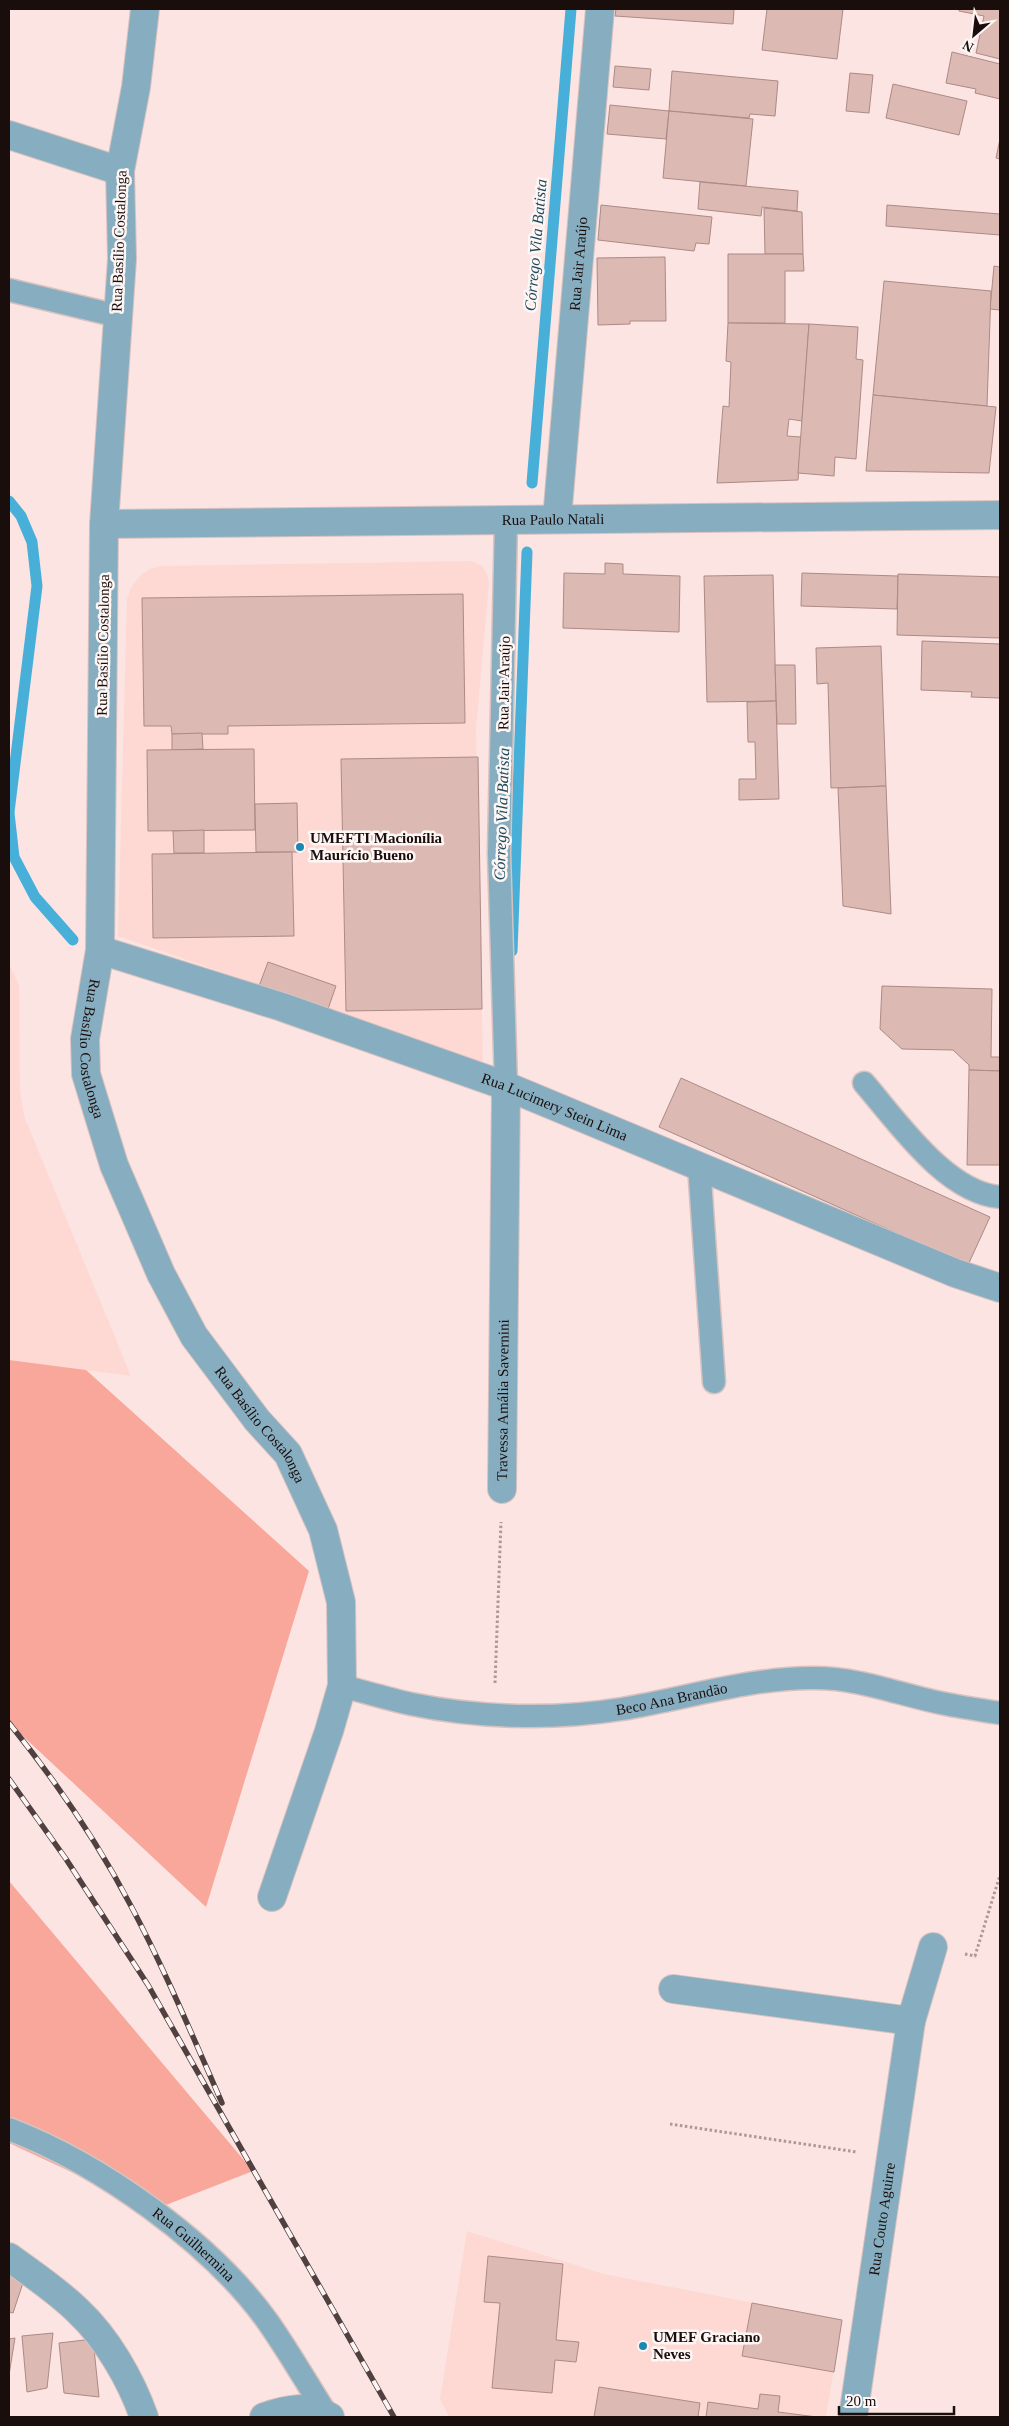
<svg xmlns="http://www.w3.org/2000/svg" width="1009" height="2426" viewBox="0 0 1009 2426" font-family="'Times New Roman',serif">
<rect width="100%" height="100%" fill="#fbe4e1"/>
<g fill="#fed9d4">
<polygon points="471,561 482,566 487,574 489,583 476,730 483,1063 118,936 127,599 132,586 141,575 150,569 161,566"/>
<polygon points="9,964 19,985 20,1091 24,1116 131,1376 9,1360"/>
<polygon points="467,2231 604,2274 842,2320 826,2417 449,2417 440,2399"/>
</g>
<g fill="#f9a69b">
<polygon points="9,1360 86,1370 309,1571 206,1907 9,1723"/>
<polygon points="9,1881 253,2171 153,2210 9,2143"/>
</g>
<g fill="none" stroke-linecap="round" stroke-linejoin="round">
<g stroke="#48afd9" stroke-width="11">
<polyline points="532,483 571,9"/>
<polyline points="9,501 21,516 32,542 37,586 9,812"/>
<polyline points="9,813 14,857 35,897 73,940"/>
<polyline points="512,951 527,552"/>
</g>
</g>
<g fill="#ddb9b4" stroke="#ac8a86">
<polygon points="616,9 734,9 733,24 615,16"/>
<polygon points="767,9 843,9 837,59 762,50"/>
<polygon points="959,9 1000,9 1000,59 976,53 984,16 959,11"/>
<polygon points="952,52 1000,64 1000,99 975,93 976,89 946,83"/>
<polygon points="615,66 651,69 649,90 613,87"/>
<polygon points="672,71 778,81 775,116 750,114 749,118 669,111"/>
<polygon points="850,73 873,75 869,113 846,111"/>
<polygon points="893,84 967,101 959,135 886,118"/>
<polygon points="610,105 669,111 666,139 607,134"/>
<polygon points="669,111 753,119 746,186 663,178"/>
<polygon points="1000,139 1000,159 996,158"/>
<polygon points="700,182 798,191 797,211 762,207 761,216 698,209"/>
<polygon points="601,205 712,217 709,244 696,243 694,251 598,240"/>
<polygon points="887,205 1000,214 1000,235 886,226"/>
<polygon points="764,208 802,212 803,254 765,254"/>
<polygon points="728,254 803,254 804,271 785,271 785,323 728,323"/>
<polygon points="665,257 666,321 630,321 630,324 598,325 597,258"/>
<polygon points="994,266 1000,267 1000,310 990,309"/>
<polygon points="884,281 991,291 987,406 873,395"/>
<polygon points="728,323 809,324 802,421 789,419 787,436 801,437 798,480 717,483 723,406 729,407 731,362 726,361"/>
<polygon points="809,324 858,327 856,359 863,360 856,459 835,457 834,476 798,473"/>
<polygon points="873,395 996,407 989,473 866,471"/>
<polygon points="605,563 623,564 623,574 680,576 679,632 563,628 564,573 605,574"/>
<polygon points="802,573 898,576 897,609 801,606"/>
<polygon points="898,574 1000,577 1000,638 897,635"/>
<polygon points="773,575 776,701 707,702 704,576"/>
<polygon points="463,594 465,723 228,726 228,734 172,734 171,726 144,726 142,598"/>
<polygon points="922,641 1000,644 1000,698 971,697 972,692 921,690"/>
<polygon points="881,646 886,786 831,788 828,683 817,684 816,648"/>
<polygon points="775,665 795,665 796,724 777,724"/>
<polygon points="776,701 779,799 739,800 739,779 756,779 755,742 748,742 747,702"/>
<polygon points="202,733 203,749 172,750 172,734"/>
<polygon points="254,749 255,830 148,831 147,750"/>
<polygon points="478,757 482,1009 346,1011 341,759"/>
<polygon points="886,786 891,914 843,906 838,788"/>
<polygon points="297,803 298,852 256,852 255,804"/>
<polygon points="204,830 204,853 174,853 173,831"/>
<polygon points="292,852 294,936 153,938 152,854"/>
<polygon points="268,962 336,986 328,1009 259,986"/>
<polygon points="882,986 992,989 991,1057 1000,1057 1000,1071 969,1070 969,1065 953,1050 902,1049 880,1029"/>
<polygon points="969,1070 1000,1071 1000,1165 967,1165"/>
<polygon points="681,1078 990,1217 968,1265 659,1127"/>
<polygon points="488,2256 563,2264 556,2340 579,2342 576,2362 555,2360 552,2393 492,2388 500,2303 484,2302"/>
<polygon points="9,2267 25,2277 13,2313 9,2312"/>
<polygon points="752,2303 842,2320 834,2372 742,2356"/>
<polygon points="53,2333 47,2388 27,2392 22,2336"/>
<polygon points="15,2338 9,2375 9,2339"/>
<polygon points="93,2339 99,2397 64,2393 59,2343"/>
<polygon points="599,2387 700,2403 698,2417 594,2417"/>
<polygon points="760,2394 780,2396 778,2412 817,2417 706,2417 708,2402 758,2409"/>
</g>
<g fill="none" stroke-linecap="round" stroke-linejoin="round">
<g stroke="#d7c2bf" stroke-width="25">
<g id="service">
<polyline points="9,290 118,316"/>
<polyline points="506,520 499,853 506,1086"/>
<path d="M864 1083C897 1121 946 1193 1000 1197"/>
<polyline points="699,1165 714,1382"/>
<path id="s1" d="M342 1686C365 1692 388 1699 411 1704 479 1718 553 1720 622 1709 684 1699 753 1677 815 1678 859 1678 898 1694 941 1703 960 1707 980 1710 1000 1713"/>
<path id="s2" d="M9 2129C100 2164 211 2242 268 2322 289 2352 308 2385 327 2415"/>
</g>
</g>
<g stroke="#d7c2bf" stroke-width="30">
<g id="minor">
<path id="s3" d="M145 9 136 87 120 171 122 259 104 524 100 950 85 1039 86 1074 114 1165 161 1274 194 1336 257 1420 288 1454 323 1530 341 1602 342 1686 329 1731 272 1897"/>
<polyline points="9,135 120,171"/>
<path id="s4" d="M557 519 600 9"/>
<path id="s5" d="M104 524 1000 515"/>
<path id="s6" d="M100 950 282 1007 506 1086 955 1273 1000 1288"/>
<path id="s7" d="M502 1489 506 1086"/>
<polyline points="673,1989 911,2021 933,1947"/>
<path d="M9 2257C32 2274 58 2291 78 2311 107 2338 131 2380 144 2417"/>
<path d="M264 2417C286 2409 309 2404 330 2417"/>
<path id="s8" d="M853 2417 911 2021"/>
</g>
</g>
<g stroke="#ac9996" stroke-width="3" stroke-dasharray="2.5 2.5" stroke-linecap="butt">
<polyline points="495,1683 501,1522"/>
<polyline points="965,1954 975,1956 1000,1875"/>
<polyline points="670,2124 857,2152"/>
</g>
<use href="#service" stroke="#86aec0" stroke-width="22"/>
<use href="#minor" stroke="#86aec0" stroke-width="28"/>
<g stroke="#504140" stroke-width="5.5">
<g id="rail">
<path d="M9 1723C55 1780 97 1841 131 1906 165 1970 193 2037 222 2103"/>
<polyline points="9,1779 66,1859 148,1985 394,2417"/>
</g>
</g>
<use href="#rail" stroke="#fdf6f4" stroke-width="4" stroke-dasharray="11" stroke-linecap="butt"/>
</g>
<g fill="#1b88af" stroke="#fdf6f4" stroke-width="2">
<circle cx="300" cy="847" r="5"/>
<circle cx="643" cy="2346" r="5"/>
</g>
<g text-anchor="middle" stroke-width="5" stroke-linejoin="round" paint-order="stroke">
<g font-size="15" fill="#1a0e0d" stroke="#fdf6f4">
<text transform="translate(119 241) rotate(-88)" y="5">Rua Basílio Costalonga</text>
<text dy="5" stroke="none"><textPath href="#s4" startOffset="256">Rua Jair Araújo</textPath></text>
<text dy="5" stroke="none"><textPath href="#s5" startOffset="449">Rua Paulo Natali</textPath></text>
<text transform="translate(103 645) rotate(-89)" y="5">Rua Basílio Costalonga</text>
<text transform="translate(504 683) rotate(-89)" y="5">Rua Jair Araújo</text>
<text dy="5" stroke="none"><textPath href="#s3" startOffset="1044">Rua Basílio Costalonga</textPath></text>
<text dy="5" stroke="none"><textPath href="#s6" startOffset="481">Rua Lucimery Stein Lima</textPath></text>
<text dy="5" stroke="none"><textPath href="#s7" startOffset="89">Travessa Amália Savernini</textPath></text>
<text dy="5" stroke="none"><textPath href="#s3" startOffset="1464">Rua Basílio Costalonga</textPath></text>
<text dy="5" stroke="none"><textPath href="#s1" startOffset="334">Beco Ana Brandão</textPath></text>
<text dy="5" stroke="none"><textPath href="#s8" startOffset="200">Rua Couto Aguirre</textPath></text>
<text dy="5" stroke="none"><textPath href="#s2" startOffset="219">Rua Guilhermina</textPath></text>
</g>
<g font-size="15" font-weight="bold" fill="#1a0e0d" stroke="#fdf6f4" text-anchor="start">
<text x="310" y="843">UMEFTI Macionília<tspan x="310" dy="17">Maurício Bueno</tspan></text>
<text x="653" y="2342">UMEF Graciano<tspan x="653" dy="17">Neves</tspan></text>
</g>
<g font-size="16" font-style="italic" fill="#1f4b5d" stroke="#fdf6f4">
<text transform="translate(535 245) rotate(-85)" y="6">Córrego Vila Batista</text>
<text transform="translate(501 814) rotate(-88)" y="6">Córrego Vila Batista</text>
</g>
</g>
<rect width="1009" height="2426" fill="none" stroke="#1a0e0d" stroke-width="20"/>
<g transform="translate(974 35) rotate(208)" stroke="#fdf6f4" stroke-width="4" paint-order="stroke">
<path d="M0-4L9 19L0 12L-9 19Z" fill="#1a0e0d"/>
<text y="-8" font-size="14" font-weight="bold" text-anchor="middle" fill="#1a0e0d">N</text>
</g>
<path d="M839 2406v8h115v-8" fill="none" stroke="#1a0e0d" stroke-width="2.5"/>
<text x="846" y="2406" font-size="15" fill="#1a0e0d" stroke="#fdf6f4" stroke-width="4" paint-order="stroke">20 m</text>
</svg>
